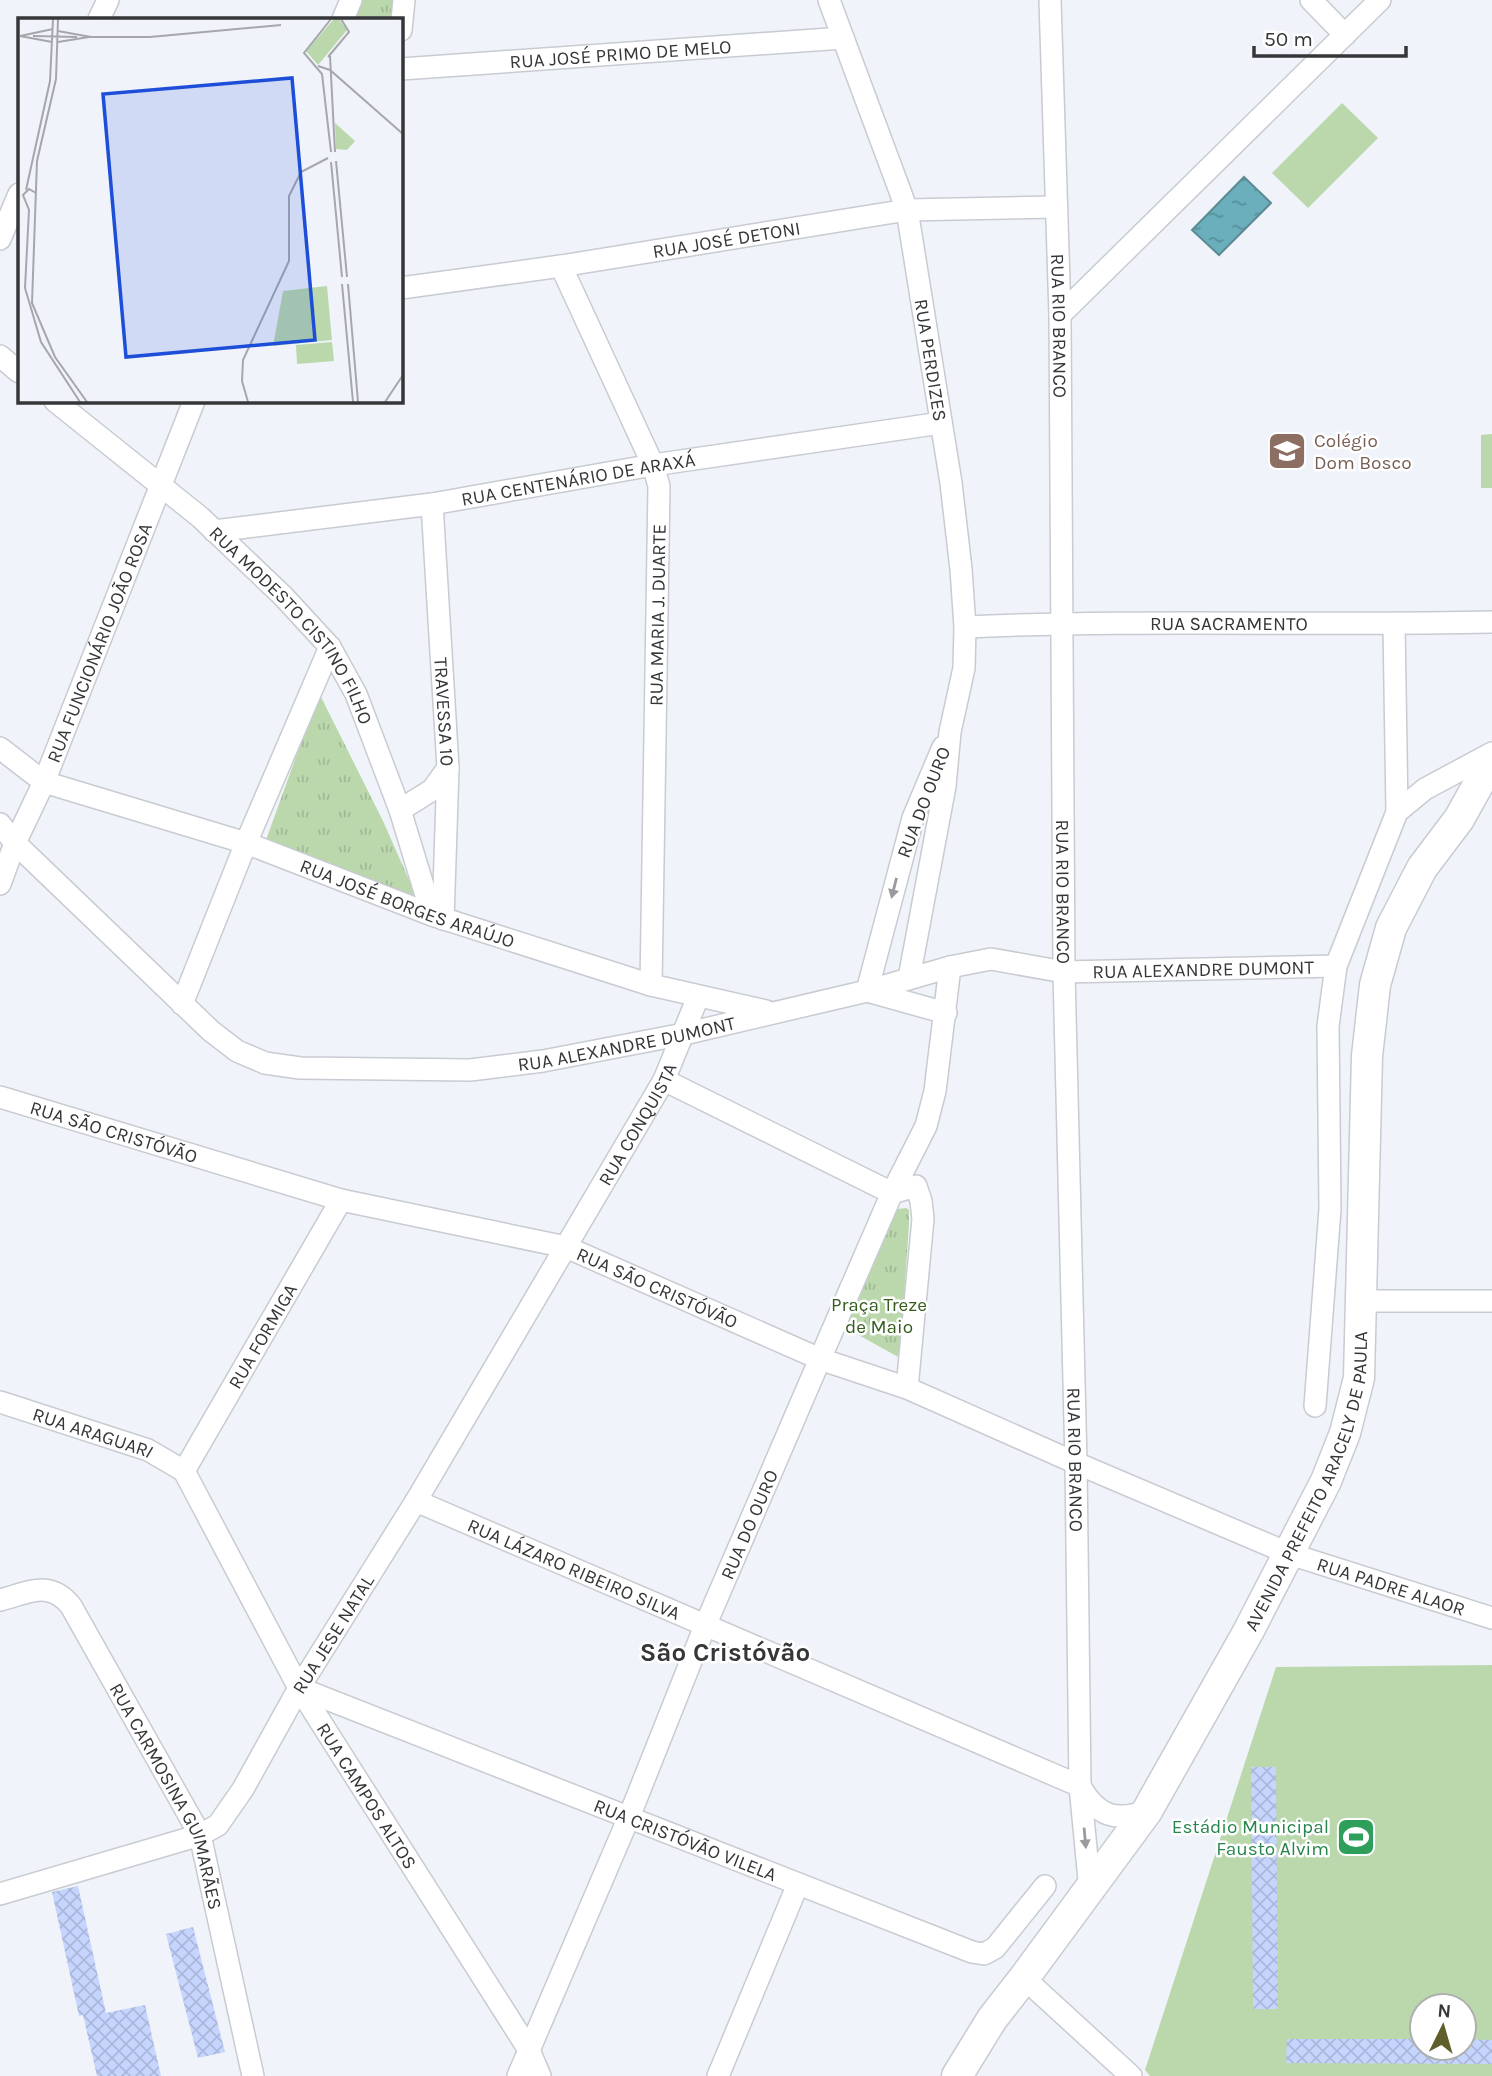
<svg xmlns="http://www.w3.org/2000/svg" width="1492" height="2076" viewBox="0 0 1492 2076" font-family="Karla,sans-serif">
<defs>
<pattern id="park-tufts" width="24" height="20" patternUnits="userSpaceOnUse" patternTransform="scale(1.75)"><rect width="24" height="20" fill="#bad8ac"/><path d="M3 7l-1-3M5 7V3M7 7l1-3M15 17l-1-3M17 17v-4M19 17l1-3" fill="none" stroke="#a0ba95"/></pattern>
<pattern id="water-ripples" width="26" height="14" patternUnits="userSpaceOnUse" patternTransform="scale(1.75)"><rect width="26" height="14" fill="#6aafbb"/><path d="M2 4q2-2 4 0t4 0M15 11q2-2 4 0t4 0" fill="none" stroke="#588f99"/></pattern>
<pattern id="building-cross-hatch" width="8" height="8" patternUnits="userSpaceOnUse" patternTransform="scale(1.75)"><rect width="8" height="8" fill="#c6d5fd"/><path d="M0 0l8 8M0 8l8-8" fill="none" stroke="#abb7da"/></pattern>
</defs>
<rect width="100%" height="100%" fill="#f0f3fa"/>
<g fill="#bad8ac" fill-rule="evenodd">
<polygon points="1342,103 1378,138 1308,208 1272,173"/>
<polygon points="1492,434 1492,488 1481,488 1481,435"/>
<path d="M1492 1665V2076H1150L1145 2070 1276 1667ZM1422 2006H1464V2048H1422Z"/>
</g>
<g fill="url(#park-tufts)">
<polygon points="359,0 398,0 396,19 351,19"/>
<polygon points="319,693 383,821 417,898 266,840"/>
<polygon points="906,1208 909,1210 909,1224 900,1358 846,1328 897,1209"/>
</g>
<polygon fill="url(#water-ripples)" stroke="#5a8b94" stroke-width="2" points="1244,177 1271,203 1219,255 1192,230"/>
<g fill="url(#building-cross-hatch)">
<polygon points="1251,1767 1276,1767 1278,2009 1253,2009"/>
<polygon points="78,1886 106,2013 145,2005 161,2076 97,2076 83,2015 79,2016 52,1892"/>
<polygon points="193,1927 225,2052 198,2058 166,1934"/>
<polygon points="1287,2039 1422,2039 1422,2048 1464,2048 1464,2039 1492,2040 1492,2064 1286,2063"/>
</g>
<g fill="none" stroke-linecap="round" stroke-linejoin="round">
<g stroke="#c8cbd2" stroke-width="24">
<g id="minor">
<path id="s1" d="M829 0 907 210 951 483 961 569 965 627 964 668 950 732 945 786 909 978"/>
<path id="s2" d="M1050 0 1060 315 1064 972 1076 1463 1080 1786 1090 1890"/>
<polyline points="1311,0 1345,35"/>
<polyline points="99,19 108,0"/>
<polyline points="343,19 351,0"/>
<polyline points="401,30 404,0"/>
<path id="s3" d="M401 69 843 38"/>
<polyline points="0,239 19,194"/>
<polyline points="561,266 653,465 659,486 651,985"/>
<path id="s4" d="M401 288 561 266 907 210 1055 207"/>
<polyline points="1060,315 1380,0"/>
<polyline points="0,356 19,372"/>
<path id="s5" d="M55 401 200 517 283 596 330 647 356 694 400 810 432 915"/>
<path id="s6" d="M432 504 448 768 443 919"/>
<path id="s7" d="M214 531 432 504 653 465 941 423"/>
<polyline points="1394,624 1397,812"/>
<path id="s8" d="M965 627C1141 619 1316 626 1492 622"/>
<polyline points="943,747 913,818 867,991 946,1013"/>
<path id="s9" d="M0 748 44 782 246 843 432 915 651 985 766 1011"/>
<polyline points="400,810 432,790 448,768"/>
<path id="s10" d="M0 824 15 843 211 1031 237 1051 265 1063 300 1068 470 1070 543 1061 684 1034 867 991 950 967 991 959 1064 972 1336 966"/>
<path id="s11" d="M0 884 15 843 44 782 194 401"/>
<polyline points="182,1004 246,843 330,647"/>
<polyline points="664,1080 892,1193 916,1186 921,1201 923,1219 907,1388"/>
<path id="s12" d="M0 1097 341 1200 566 1247 820 1359 907 1388 1076 1463 1290 1554 1492 1618"/>
<polyline points="1360,1301 1492,1301"/>
<path id="s13" d="M0 1402 148 1450 184 1471"/>
<polyline points="1315,1406 1330,1209 1328,1026 1336,966 1397,812 1425,789 1492,753"/>
<path id="s14" d="M184 1471 299 1688 529 2050 540 2076"/>
<path id="s15" d="M184 1471 341 1200"/>
<path id="s16" d="M416 1501 1080 1786"/>
<path id="s17" d="M0 1600C28 1593 50 1579 71 1606L200 1835 253 2076"/>
<path id="s18" d="M299 1688 972 1952 984 1954 995 1948 1045 1886"/>
<path d="M1081 1788C1098 1816 1115 1822 1147 1811"/>
<path id="s19" d="M0 1894 200 1835 218 1825 243 1789 299 1688 416 1501 664 1080 698 997"/>
<polyline points="1024,1978 1131,2076"/>
<path id="s20" d="M518 2076 629 1817 705 1626 820 1359 892 1193 926 1126 935 1091 950 967"/>
<polyline points="718,2076 798,1884"/>
</g>
</g>
<g stroke="#c8cbd2" stroke-width="33">
<g id="secondary">
<path id="s21" d="M957 2076 992 2019 1024 1978 1147 1811 1248 1632 1326 1481 1345 1433 1359 1378 1367 1056 1375 985 1391 928 1422 868 1459 819 1492 760"/>
</g>
</g>
<use href="#minor" stroke="#fff" stroke-width="21"/>
<use href="#secondary" stroke="#fff" stroke-width="30"/>
</g>
<defs><path id="oneway-solid" d="M-6-.8H1V-3.2L6.5 0L1 3.2V.8H-6Z" transform="scale(1.75)"/></defs>
<g fill="#9a9a9c">
<use href="#oneway-solid" transform="translate(894 888) rotate(104)"/>
<use href="#oneway-solid" transform="translate(1085 1838) rotate(85)"/>
</g>
<defs>
<g id="school-square" transform="scale(2.0125)"><rect x="-9" y="-9" width="18" height="18" rx="4" fill="#8d6e63" stroke="#fff"/><path d="M0-5L7-2L0 1L-7-2ZM-4 1L0 2.5L4 1V4Q0 6-4 4Z" fill="#fff"/></g>
<g id="stadium-square" transform="scale(2.0125)"><rect x="-9" y="-9" width="18" height="18" rx="4" fill="#2e9e5b" stroke="#fff"/><path d="M0-5a6.5 5 0 1 0 0 10a6.5 5 0 1 0 0-10ZM-3.5-1.8h7v3.6h-7Z" fill="#fff"/></g>
</defs>
<g fill-rule="evenodd">
<use href="#school-square" x="1287" y="451"/>
<use href="#stadium-square" x="1356" y="1837"/>
</g>
<g text-anchor="middle" stroke-width="5" stroke-linejoin="round" paint-order="stroke">
<g font-size="19" fill="#353638" stroke="#fff">
<text dy="7" stroke="none"><textPath href="#s3" startOffset="220">RUA JOSÉ PRIMO DE MELO</textPath></text>
<text dy="7" stroke="none"><textPath href="#s4" startOffset="329">RUA JOSÉ DETONI</textPath></text>
<text dy="7" stroke="none"><textPath href="#s2" startOffset="326">RUA RIO BRANCO</textPath></text>
<text dy="7" stroke="none"><textPath href="#s1" startOffset="376">RUA PERDIZES</textPath></text>
<text dy="7" stroke="none"><textPath href="#s7" startOffset="368">RUA CENTENÁRIO DE ARAXÁ</textPath></text>
<text transform="translate(657 615) rotate(-89)" y="7">RUA MARIA J. DUARTE</text>
<text dy="7" stroke="none"><textPath href="#s8" startOffset="264">RUA SACRAMENTO</textPath></text>
<text dy="7" stroke="none"><textPath href="#s5" startOffset="329">RUA MODESTO CISTINO FILHO</textPath></text>
<text dy="7" stroke="none"><textPath href="#s11" startOffset="261">RUA FUNCIONÁRIO JOÃO ROSA</textPath></text>
<text dy="7" stroke="none"><textPath href="#s6" startOffset="208">TRAVESSA 10</textPath></text>
<text transform="translate(923 802) rotate(-69)" y="7">RUA DO OURO</text>
<text dy="7" stroke="none"><textPath href="#s2" startOffset="892">RUA RIO BRANCO</textPath></text>
<text dy="7" stroke="none"><textPath href="#s9" startOffset="439">RUA JOSÉ BORGES ARAÚJO</textPath></text>
<text dy="7" stroke="none"><textPath href="#s10" startOffset="1311">RUA ALEXANDRE DUMONT</textPath></text>
<text dy="7" stroke="none"><textPath href="#s10" startOffset="723">RUA ALEXANDRE DUMONT</textPath></text>
<text dy="7" stroke="none"><textPath href="#s19" startOffset="1046">RUA CONQUISTA</textPath></text>
<text dy="7" stroke="none"><textPath href="#s12" startOffset="119">RUA SÃO CRISTÓVÃO</textPath></text>
<text dy="7" stroke="none"><textPath href="#s12" startOffset="686">RUA SÃO CRISTÓVÃO</textPath></text>
<text dy="7" stroke="none"><textPath href="#s15" startOffset="156">RUA FORMIGA</textPath></text>
<text dy="7" stroke="none"><textPath href="#s13" startOffset="98">RUA ARAGUARI</textPath></text>
<text dy="7" stroke="none"><textPath href="#s2" startOffset="1460">RUA RIO BRANCO</textPath></text>
<text dy="7" stroke="none"><textPath href="#s21" startOffset="696">AVENIDA PREFEITO ARACELY DE PAULA</textPath></text>
<text dy="7" stroke="none"><textPath href="#s20" startOffset="598">RUA DO OURO</textPath></text>
<text dy="7" stroke="none"><textPath href="#s16" startOffset="172">RUA LÁZARO RIBEIRO SILVA</textPath></text>
<text dy="7" stroke="none"><textPath href="#s12" startOffset="1479">RUA PADRE ALAOR</textPath></text>
<text dy="7" stroke="none"><textPath href="#s19" startOffset="452">RUA JESE NATAL</textPath></text>
<text dy="7" stroke="none"><textPath href="#s14" startOffset="373">RUA CAMPOS ALTOS</textPath></text>
<text dy="7" stroke="none"><textPath href="#s17" startOffset="292">RUA CARMOSINA GUIMARÃES</textPath></text>
<text dy="7" stroke="none"><textPath href="#s18" startOffset="415">RUA CRISTÓVÃO VILELA</textPath></text>
</g>
<g font-size="19" fill="#785e54" stroke="#fff" text-anchor="start">
<text x="1314" y="447">Colégio<tspan x="1314" dy="22">Dom Bosco</tspan></text>
</g>
<g font-size="19" fill="#345c1d" stroke="#fff">
<text x="879" y="1311">Praça Treze<tspan x="879" dy="22">de Maio</tspan></text>
</g>
<g font-size="19" fill="#27864d" stroke="#fff" text-anchor="end">
<text x="1329" y="1833">Estádio Municipal<tspan x="1329" dy="22">Fausto Alvim</tspan></text>
</g>
<g font-size="26" font-weight="bold" fill="#353638" stroke="#fff">
<text x="725" y="1661">São Cristóvão</text>
</g>
</g>
<g transform="translate(18 18)">
<rect width="385" height="385" fill="#f0f3fa"/>
<path d="M309 268 314 322 255 328 265 273ZM314 324 316 343 279 346 278 327Z" fill="#bad8ac"/>
<path d="M316 1H321L329 12 300 47 288 33ZM317 105 337 123 329 132 318 131Z" fill="#bad8ac"/>
<path fill="none" stroke="#a5a7ac" stroke-width="2" d="M40 1 38 61 19 143 14 285 37 339 69 384M40 13 73 19M2 18 35 11M2 18 34 24M15 18 59 19M71 19H132L263 7M40 24 71 19M312 38 317 134M310 39 331 14 323 1M300 48 312 52 385 116M313 134 304 56 286 35 313 1M318 143 329 259M313 144 324 259M8 172 32 63 35 1M18 175 11 171 5 177 11 192 7 270 23 324 62 384M324 266 335 384M330 266 340 384M230 384 224 363 225 342 271 243V178L283 154 310 140M367 384 385 357"/>
<path fill="#1d4ed8" fill-opacity="0.15" stroke="#1d4ed8" stroke-width="3.5" d="M274 60 297 322 108 339 85 76Z"/>
<rect width="385" height="385" fill="none" stroke="#353638" stroke-width="3.5"/>
</g>
<g transform="translate(1443 2027) rotate(5)"><circle r="33" fill="#ffffff" stroke="#aeafaf" stroke-width="2"/>
<path d="M0-5L12 26L0 18L-12 26Z" fill="#605e2b"/>
<text y="-10" font-size="19" font-weight="bold" text-anchor="middle" fill="#353638">N</text>
</g>
<path d="M1254 46v10h152v-10" fill="none" stroke="#353638" stroke-width="3.5"/>
<text x="1264" y="46" font-size="21" fill="#353638" stroke="#ffffff" stroke-width="5" paint-order="stroke">50 m</text>
</svg>
